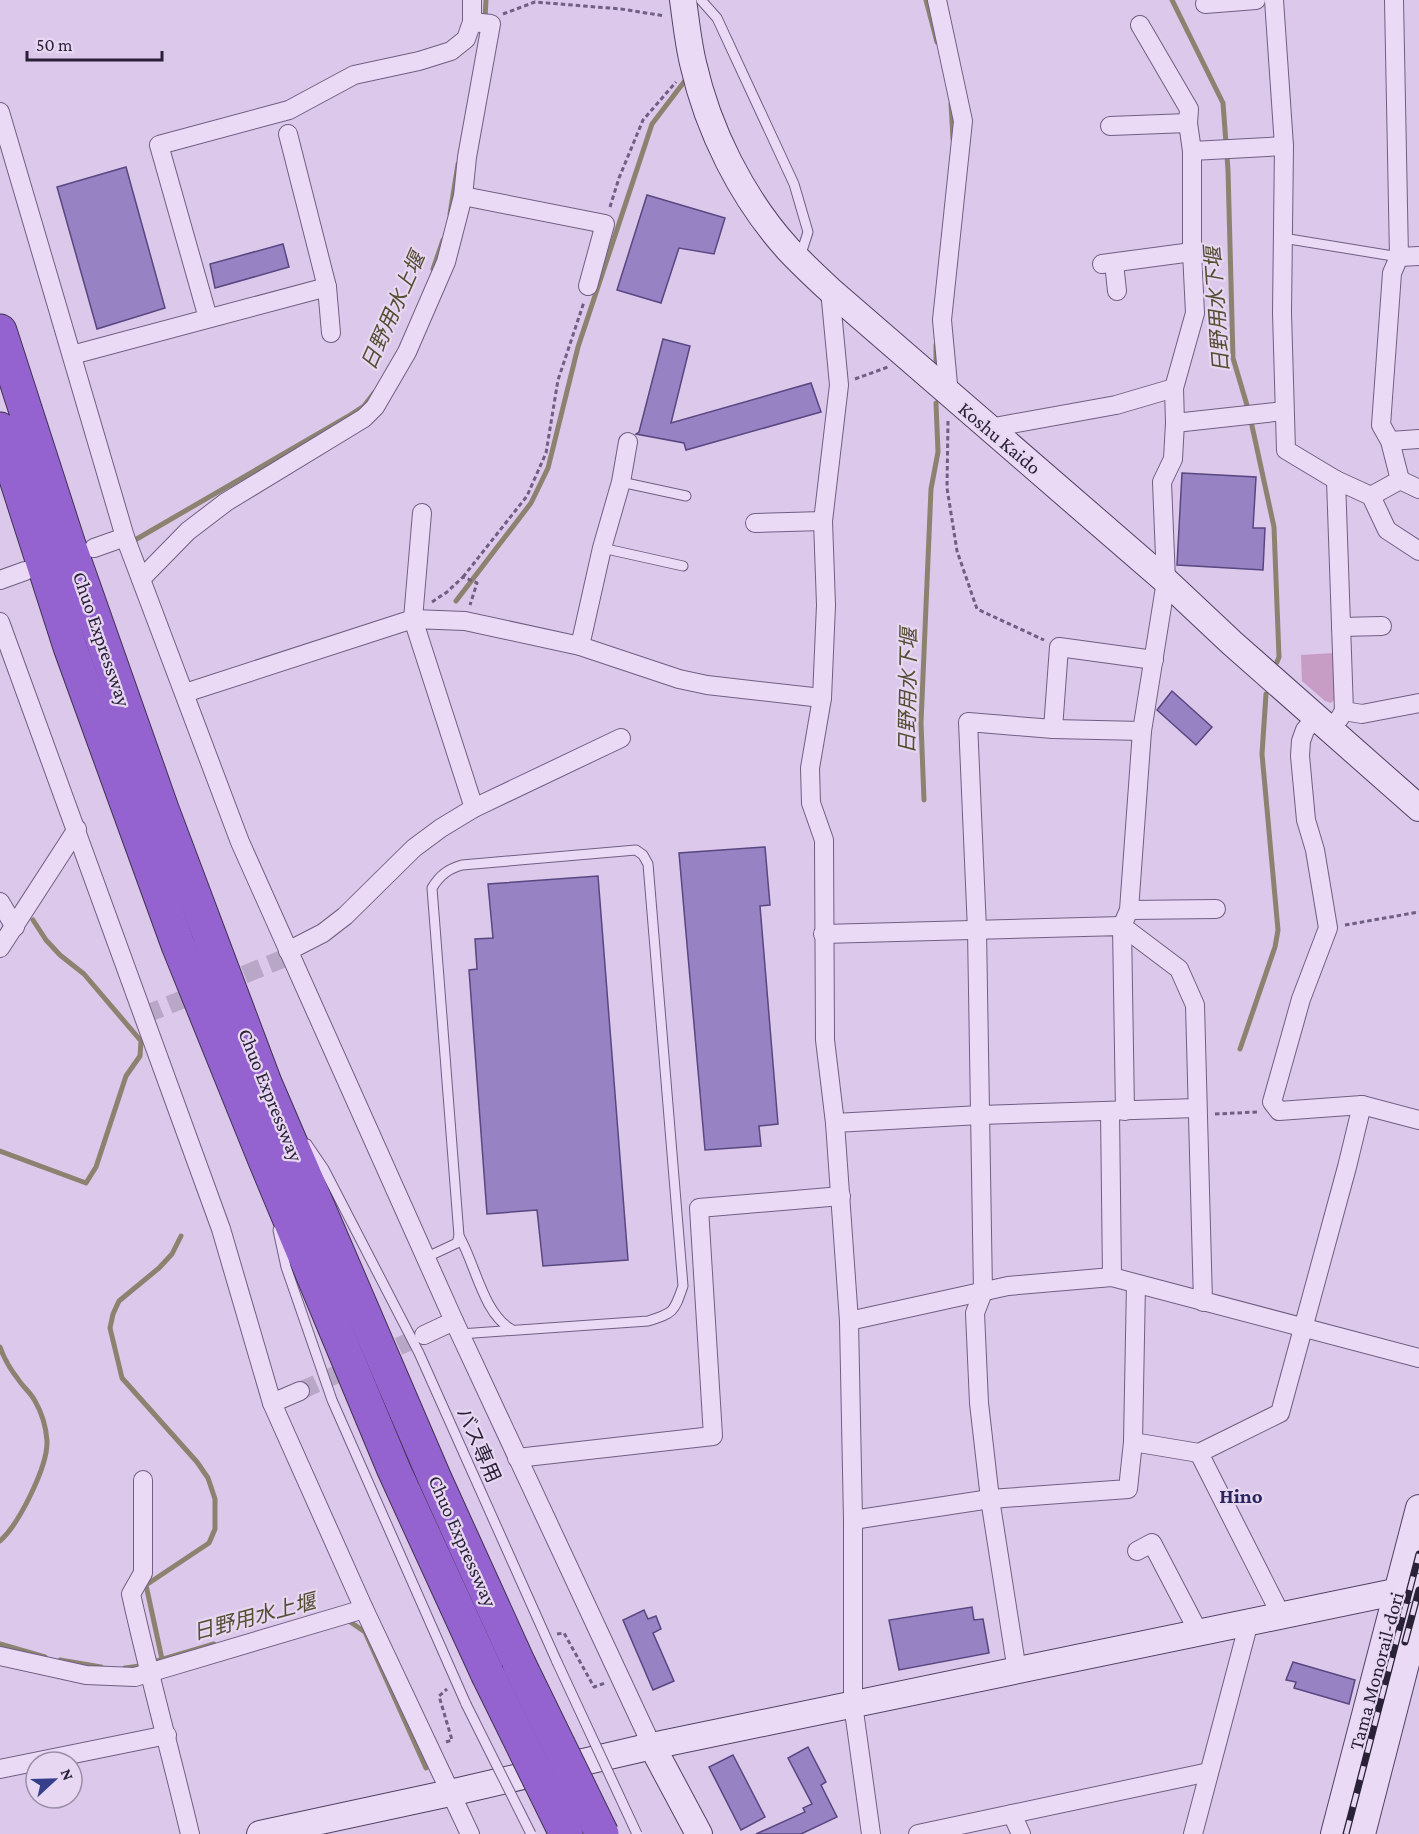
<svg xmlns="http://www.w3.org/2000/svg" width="1419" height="1834" viewBox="0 0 1419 1834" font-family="'Crimson Pro','Noto Sans JP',serif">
<rect width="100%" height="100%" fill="#dcc8ea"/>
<polygon fill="#c79dc6" points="1333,653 1335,699 1331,703 1325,701 1302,681 1301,655"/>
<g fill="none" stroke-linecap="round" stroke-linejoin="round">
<g stroke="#8c8270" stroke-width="5">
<polyline points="926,0 937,42"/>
<polyline points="1172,0 1223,103 1228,170 1233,358 1249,412 1274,527 1279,657 1277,662"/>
<polyline points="485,19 486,0"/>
<polyline points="951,104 953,139"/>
<polyline points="450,214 458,164"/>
<polyline points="433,269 443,240"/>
<polyline points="936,345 936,363"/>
<polyline points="135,540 347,417 364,406 374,393"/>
<polyline points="456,601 531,503 548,468 578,347 652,124 687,78"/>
<polyline points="924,800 921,723 931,489 938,452 936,403"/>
<polyline points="1240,1049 1275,947 1278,930 1262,754 1266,694"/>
<polyline points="0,1151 86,1183 96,1167 126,1076 140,1056 141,1041 84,974 60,955 46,940 33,920"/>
<path d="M0 1347C4 1358 10 1369 18 1379 23 1387 31 1393 35 1401 42 1413 46 1427 47 1441 48 1466 19 1524 0 1541"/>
<polyline points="346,1619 365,1632 426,1768"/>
<polyline points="0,1644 45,1657"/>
<polyline points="162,1659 146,1585 209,1543 215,1529 215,1499 208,1478 197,1462 122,1378 110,1328 113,1314 119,1301 159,1268 172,1254 181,1236"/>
<polyline points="60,1660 101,1667"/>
<polyline points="125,1668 140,1666 214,1644"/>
</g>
</g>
<g fill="#9782c4" stroke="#584780" stroke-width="1.5">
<polygon points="126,167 165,308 97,329 57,187"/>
<polygon points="647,195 725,218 714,254 679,248 661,303 617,290"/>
<polygon points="283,244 289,267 215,288 210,264"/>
<polygon points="663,339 690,346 671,423 811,383 821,412 686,450 684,443 636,434 639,432"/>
<polygon points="1182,473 1256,477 1253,528 1265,528 1263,570 1177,565"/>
<polygon points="1172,691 1212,727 1196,745 1157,710"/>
<polygon points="765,847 770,905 760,906 778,1124 759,1126 761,1146 705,1150 679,853"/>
<polygon points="598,876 628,1260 543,1266 537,1210 487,1214 469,970 477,969 475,939 493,938 488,884"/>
<polygon points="972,1607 974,1620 983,1619 989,1653 899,1670 889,1620"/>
<polygon points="644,1610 648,1619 656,1616 661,1629 653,1633 674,1681 653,1690 623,1620"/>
<polygon points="1293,1662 1355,1680 1349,1704 1294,1688 1296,1682 1286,1680"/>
<polygon points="808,1747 826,1782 821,1785 837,1817 801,1834 756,1834 805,1812 803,1808 812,1804 788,1758"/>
<polygon points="733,1755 765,1817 741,1830 709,1767"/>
</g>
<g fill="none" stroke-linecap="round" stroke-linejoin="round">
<g stroke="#b8a7c6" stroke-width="18" stroke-dasharray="18 9" stroke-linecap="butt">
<polyline points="144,1015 290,956"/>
<polyline points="300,1391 424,1335"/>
</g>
<g stroke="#6f5f84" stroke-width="11">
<g id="lane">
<polyline points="701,0 717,18 794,184 808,232 800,257"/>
<polyline points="1283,238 1399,257"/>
<polyline points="621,482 686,496"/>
<polyline points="602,548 683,566"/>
<polyline points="307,1144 324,1169 419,1353 557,1662"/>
<polyline points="278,1230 286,1267 332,1400 466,1704"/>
<path d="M459 1236C475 1263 483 1313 511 1329"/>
<path d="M425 1258 457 1243 459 1236 432 888C440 875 448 869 462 865L636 850 643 855 648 864 683 1286C674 1312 674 1313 648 1321L460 1334"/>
</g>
</g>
<g stroke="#6f5f84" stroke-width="20">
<g id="street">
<polyline points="937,0 963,121 942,320 949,395"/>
<polyline points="1274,0 1284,146 1282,313 1286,450 1336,480 1371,496 1387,530 1419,551"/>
<polyline points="1205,4 1256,0"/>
<polyline points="1140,25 1189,109 1188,123 1192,151 1192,252 1195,313 1174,388 1175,423 1173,459 1162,482 1166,581 1142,731 1129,910 1122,926 1179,969 1195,1005 1203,1302"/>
<polyline points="0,112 125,537 240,842 454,1321 652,1746"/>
<polyline points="1110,126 1188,123"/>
<polyline points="288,134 327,287 331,333"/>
<polyline points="1192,151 1284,146"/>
<polyline points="463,196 605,224 588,286"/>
<polyline points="1399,257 1419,256"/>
<polyline points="1114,263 1117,291"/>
<polyline points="1102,264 1192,252"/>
<polyline points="830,290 839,385 823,521 826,605 822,698 810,768 811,803 824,840 825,1040 835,1123 849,1321 853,1520 853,1704 871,1834"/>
<polyline points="208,318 159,145 289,110 354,75 419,61 451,51 466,39 472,22 472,0"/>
<polyline points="72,355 327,287"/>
<polyline points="1175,423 1284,411"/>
<polyline points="989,428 1116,405 1174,388"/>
<polyline points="1390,441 1419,439"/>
<polyline points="1336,480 1344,711"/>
<polyline points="1400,480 1419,489"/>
<polyline points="1371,496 1400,480 1390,441 1381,425 1392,273 1399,257 1394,0"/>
<polyline points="755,523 823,521"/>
<polyline points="94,548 125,537"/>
<polyline points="141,579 188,531 226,502 364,418 375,407 407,352 446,262 463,196 467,157 491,24 472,22"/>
<polyline points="0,580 25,571"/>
<polyline points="0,622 221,1229 272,1403 364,1609 470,1834"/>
<polyline points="1341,627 1382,626"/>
<polyline points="580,646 602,548 621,482 628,442"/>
<polyline points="185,693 413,619 422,513"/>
<polyline points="1316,717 1305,730 1301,741 1300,756 1306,820 1315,850 1328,928 1301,999 1272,1102 1279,1111 1362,1105 1419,1120"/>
<polyline points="1339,719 1344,711 1362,714 1419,703"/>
<polyline points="1053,729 1059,647 1154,660"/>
<polyline points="474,808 413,619 465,621 580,646 679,679 707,685 822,698"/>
<polyline points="0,902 15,927"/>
<polyline points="1129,910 1216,909"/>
<polyline points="823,934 1122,926 1125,1111"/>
<polyline points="0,948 77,829"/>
<polyline points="288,951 323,933 345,916 414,848 441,828 474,808 621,738"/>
<polyline points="1110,1111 1112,1277"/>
<polyline points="835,1123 980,1115 1197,1108"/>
<polyline points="1136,1284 1133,1442 1199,1453"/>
<polyline points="849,1321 1008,1286 1112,1277 1419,1358"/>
<polyline points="424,1335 454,1321"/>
<polyline points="272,1403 300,1391"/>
<polyline points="517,1458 713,1436 699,1208 841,1196"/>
<path d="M143 1480V1573L131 1594C149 1675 171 1754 190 1834"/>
<polyline points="853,1520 990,1499 1128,1489 1133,1442"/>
<polyline points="1137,1551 1152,1543 1199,1633"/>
<polyline points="1281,1615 1199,1453 1280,1413 1347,1167 1362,1105"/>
<polyline points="0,1656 86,1675 135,1677 364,1609"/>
<polyline points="1017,1671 990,1499 979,1403 975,1313 983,1292 977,930 968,722 1053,729 1142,731"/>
<polyline points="0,1769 167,1735"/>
<polyline points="1012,1814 1021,1834"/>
<polyline points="918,1834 1209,1772"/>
<polyline points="1193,1834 1249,1622"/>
</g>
</g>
<g stroke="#504266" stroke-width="28">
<g id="secondary">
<path d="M683 0C686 21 688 42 693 63 708 130 742 198 788 249 801 263 816 277 830 290L1166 581 1232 643 1419 808"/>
<polyline points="652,1746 699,1834"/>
<polyline points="260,1834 450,1793 652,1746 1419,1587"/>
<polyline points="1334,1834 1419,1508"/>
<polyline points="1362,1834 1419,1613"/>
</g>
</g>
<g stroke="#3e3252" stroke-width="35">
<g id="highway">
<polyline points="0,331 68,542 162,809 265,1083 435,1479 519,1664"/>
<polyline points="0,429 70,647 178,945 264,1158 394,1470 487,1673"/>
</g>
</g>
<g stroke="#6f5f84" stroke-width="3" stroke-dasharray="4.5 3" stroke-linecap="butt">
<polyline points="503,14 535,2 621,9 665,16"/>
<polyline points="610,207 619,178 643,120 676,82"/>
<polyline points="855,379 888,367"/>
<polyline points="948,421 947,488 957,551 977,609 1044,640"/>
<polyline points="463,577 527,496 546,453 558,380 584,302"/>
<polyline points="432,602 447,592 463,577 477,583 470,605"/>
<polyline points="1345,925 1419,912"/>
<polyline points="1215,1114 1257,1112"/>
<polyline points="557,1634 564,1633 594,1687 605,1683"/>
<polyline points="446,1742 452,1740 439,1696 447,1689"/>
</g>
<use href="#lane" stroke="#ebdaf5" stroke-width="9"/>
<use href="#street" stroke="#ebdaf5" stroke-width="18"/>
<use href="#secondary" stroke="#ebdaf5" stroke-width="26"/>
<use href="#highway" stroke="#9563cf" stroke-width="33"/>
<g stroke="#292136" stroke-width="7">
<g id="rail">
<polyline points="1405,1642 1419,1590"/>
<polyline points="1346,1834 1419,1554"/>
</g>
</g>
<use href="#rail" stroke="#e7d7f2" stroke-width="4.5" stroke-dasharray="14" stroke-linecap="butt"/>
<g stroke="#6f5f84" stroke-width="11" stroke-linecap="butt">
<g id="lane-bridge">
<polyline points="557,1662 637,1834"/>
<polyline points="466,1704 531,1834"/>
</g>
</g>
<g stroke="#3e3252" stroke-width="35" stroke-linecap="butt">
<g id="highway-bridge">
<polyline points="519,1664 602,1834"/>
<polyline points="487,1673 566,1834"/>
</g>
</g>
<use href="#lane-bridge" stroke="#ebdaf5" stroke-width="9"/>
<use href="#highway-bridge" stroke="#9563cf" stroke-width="33"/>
</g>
<g text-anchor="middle" stroke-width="4.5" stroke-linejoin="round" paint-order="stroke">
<g font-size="20" fill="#292136" stroke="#e7d7f2">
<text transform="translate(1000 438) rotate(40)" y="7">Koshu Kaido</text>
<text transform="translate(102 639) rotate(71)" y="7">Chuo Expressway</text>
<text transform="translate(271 1095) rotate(68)" y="7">Chuo Expressway</text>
<text transform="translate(479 1445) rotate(66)" y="7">バス専用</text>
<text transform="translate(463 1541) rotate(66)" y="7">Chuo Expressway</text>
<text transform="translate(1376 1671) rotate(-75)" y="7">Tama Monorail-dori</text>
</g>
<g font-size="21" font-style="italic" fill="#544e32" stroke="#e7d7f2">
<text transform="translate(1217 310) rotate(-94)" y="7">日野用水下堰</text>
<text transform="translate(393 311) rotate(-66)" y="7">日野用水上堰</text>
<text transform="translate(908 691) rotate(-89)" y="7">日野用水下堰</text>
<text transform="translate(254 1617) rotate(-15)" y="7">日野用水上堰</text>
</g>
<g font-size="21" font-weight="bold" fill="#2b255e" stroke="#e7d7f2">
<text x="1241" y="1503">Hino</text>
</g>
</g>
<g transform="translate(54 1780) rotate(68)"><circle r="28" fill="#e7d7f2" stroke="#9b8ea7" stroke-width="1.5"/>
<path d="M0-4.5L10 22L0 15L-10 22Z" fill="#363f8c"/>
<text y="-9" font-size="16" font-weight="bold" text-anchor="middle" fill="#292136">N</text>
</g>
<path d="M27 51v9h135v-9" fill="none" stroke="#292136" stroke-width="3"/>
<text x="36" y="51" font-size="18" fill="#292136" stroke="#e7d7f2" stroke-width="4.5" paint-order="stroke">50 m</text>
</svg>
